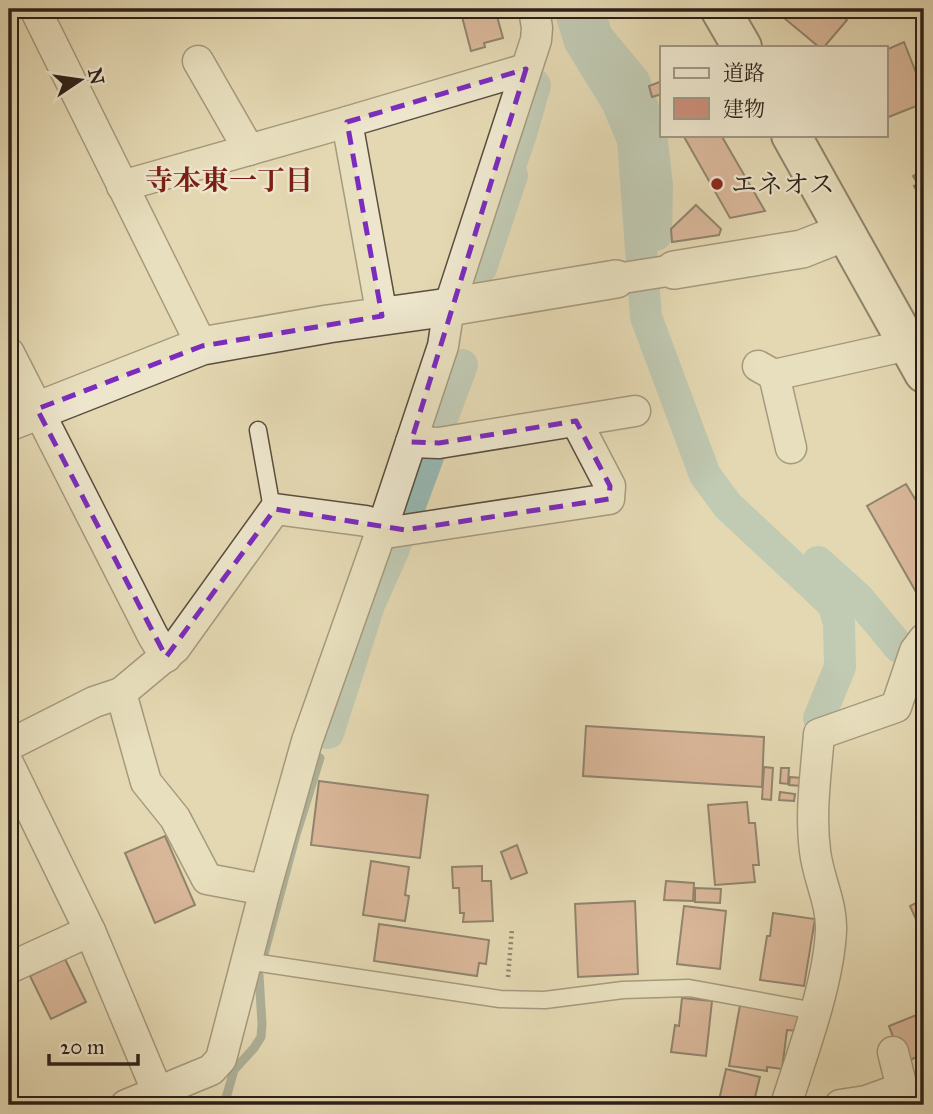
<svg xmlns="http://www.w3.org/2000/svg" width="933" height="1114" viewBox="0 0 933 1114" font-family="'IM FELL Great Primer','Noto Serif JP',serif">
<rect width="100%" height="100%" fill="#e4d8b2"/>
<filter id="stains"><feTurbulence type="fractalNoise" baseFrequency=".00286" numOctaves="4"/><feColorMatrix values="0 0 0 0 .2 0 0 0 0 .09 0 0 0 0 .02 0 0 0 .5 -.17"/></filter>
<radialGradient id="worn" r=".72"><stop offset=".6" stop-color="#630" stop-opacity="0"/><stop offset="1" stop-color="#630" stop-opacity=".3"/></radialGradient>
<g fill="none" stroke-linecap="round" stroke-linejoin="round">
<g stroke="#6c7c75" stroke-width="9">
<polyline points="919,674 924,688"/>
<polyline points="264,954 295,838 320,758"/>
<polyline points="224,1105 234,1070 254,1048 261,1037 262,1024 259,975"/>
</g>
<g stroke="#97b9b3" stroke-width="32">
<polyline points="570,9 580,42 618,104 633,140 646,317 705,475 728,506 833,604 839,623 840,667 819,718"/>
<polyline points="594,27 596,35 634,81 642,105 652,142 657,185 656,235"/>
<polyline points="501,192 521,134 535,85"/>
<polyline points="481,268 512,175"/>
<polyline points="818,562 859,599 899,647"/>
<polyline points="328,733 369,605 393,551 462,365"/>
</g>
</g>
<g fill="#cd8f7b" stroke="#2c2019" stroke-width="2">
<polygon points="460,9 495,9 503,38 484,43 485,47 471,51"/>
<polygon points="782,9 834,9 847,20 824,47 819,47 778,13"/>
<polygon points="904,42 924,93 924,103 886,118 886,50"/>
<polygon points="662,81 662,94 652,97 649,86"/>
<polygon points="683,135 721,135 765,211 730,218"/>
<polygon points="924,170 924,204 914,186 918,184 913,176"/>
<polygon points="696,205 721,229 719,235 672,242 671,229"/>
<polygon points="906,484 924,514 924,606 867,506"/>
<polygon points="586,726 764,737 762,787 583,776"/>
<polygon points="764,767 773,768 771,800 762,799"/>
<polygon points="781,768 789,768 788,784 780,783"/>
<polygon points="790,777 802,778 801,786 789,785"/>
<polygon points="319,781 428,795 420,858 311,845"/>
<polygon points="780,792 795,794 794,801 779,800"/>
<polygon points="747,802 749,823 755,823 759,865 753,865 755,882 715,885 708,805"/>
<polygon points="165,836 195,905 155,923 125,853"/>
<polygon points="517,845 527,873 511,879 501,852"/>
<polygon points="371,861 409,867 405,895 409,896 405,921 363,915"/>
<polygon points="482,866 482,881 491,881 493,921 463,922 464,913 460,913 459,888 453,888 452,867"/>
<polygon points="666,881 694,883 693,901 664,900"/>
<polygon points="695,888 721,889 720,903 695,902"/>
<polygon points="924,899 924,937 910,906"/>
<polygon points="635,901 638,974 578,977 575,904"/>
<polygon points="684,906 726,911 720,969 677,964"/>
<polygon points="773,913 815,919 804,986 760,980 767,936 770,936"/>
<polygon points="379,924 489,940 486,964 479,963 477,976 374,961"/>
<polygon points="65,959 86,1002 51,1019 30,976"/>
<polygon points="682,998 712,1001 706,1056 671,1052 675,1025 679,1026"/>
<polygon points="740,1005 801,1011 798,1031 787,1030 782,1069 767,1067 767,1071 729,1066"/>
<polygon points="924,1012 924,1054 903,1063 889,1026"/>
<polygon points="726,1069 760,1077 753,1105 718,1105"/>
<polygon points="919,1090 924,1105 905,1105 902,1096"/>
</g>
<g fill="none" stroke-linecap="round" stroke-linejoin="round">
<g stroke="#5a4e3f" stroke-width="19">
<g id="service">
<polyline points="258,430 271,503 275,509"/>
<polyline points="246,961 500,999 545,1000 623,990 689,988 815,1011"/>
</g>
</g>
<g stroke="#5a4e3f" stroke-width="33">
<g id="minor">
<polyline points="35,9 202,346"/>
<polyline points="198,61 249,150"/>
<polyline points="122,186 347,122"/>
<polyline points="616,279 674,270"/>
<polyline points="382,316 347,122 526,69"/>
<polyline points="9,353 153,636 166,657"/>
<polyline points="758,366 774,375 908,345"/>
<polyline points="774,375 791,448"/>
<polyline points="411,442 439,443 635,411"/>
<polyline points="121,693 146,782 175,818 207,879 265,890"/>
<polyline points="9,745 94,702 121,693 175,648 275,509 366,521 392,532 609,499 610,486 576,421"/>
<polyline points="9,765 90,931 163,1105"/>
<polyline points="9,968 90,931"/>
<polyline points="126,1105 211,1070 221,1059 265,890 307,741 382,529 443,346 449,307 536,40 537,28 534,9"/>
<path d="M786 1105C802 1054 829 983 831 930 832 903 818 878 815 851 810 812 816 773 819 734L896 707 915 651 924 639"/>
<polyline points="840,1105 866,1101 902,1088 893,1052"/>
</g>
</g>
<g stroke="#5a4e3f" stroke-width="40">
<g id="tertiary">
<polyline points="674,270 802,249 845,232"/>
<polyline points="9,422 202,346 328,324 449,307 616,279"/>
</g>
</g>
<g stroke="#2c2019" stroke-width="42">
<g id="secondary">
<polyline points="720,9 742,47"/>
<polyline points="791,135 924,373"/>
</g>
</g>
<polyline stroke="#2c2019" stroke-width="4.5" stroke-dasharray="2 3.5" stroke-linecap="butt" points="508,977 512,929"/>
<use href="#service" stroke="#ede6cd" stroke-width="16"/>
<use href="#minor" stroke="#ede6cd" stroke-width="30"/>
<use href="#tertiary" stroke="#ede6cd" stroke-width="37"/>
<use href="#secondary" stroke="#ede6cd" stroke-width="38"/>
</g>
<path d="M0 0H933V1114H0ZM526 69 411 442 439 443 576 421 610 486 609 499 405 530 275 509 166 657 37 409 202 346 382 316 347 122Z" fill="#e4d8b2" fill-opacity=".55" fill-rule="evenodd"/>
<path fill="none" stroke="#7b2cbf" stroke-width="5" stroke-dasharray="14 9" stroke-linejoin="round" d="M526 69 411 442 439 443 576 421 610 486 609 499 405 530 275 509 166 657 37 409 202 346 382 316 347 122Z"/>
<circle fill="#8f2418" stroke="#ede6cd" stroke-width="2.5" cx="717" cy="184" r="7"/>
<g text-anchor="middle" stroke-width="5" stroke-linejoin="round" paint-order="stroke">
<g font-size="26" fill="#2c2019" stroke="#ede6cd" text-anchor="start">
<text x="731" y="193">エネオス</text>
</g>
<g font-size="28" font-weight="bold" fill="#7a1f14" stroke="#ede6cd">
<text x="229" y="190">寺本東一丁目</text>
</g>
</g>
<rect width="933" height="1114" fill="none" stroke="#e4d8b2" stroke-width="35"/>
<rect x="10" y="10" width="912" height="1093" fill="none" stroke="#2c2019" stroke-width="3.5"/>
<rect x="18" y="18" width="898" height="1079" fill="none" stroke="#2c2019" stroke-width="2"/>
<rect x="660" y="46" width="228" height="91" fill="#ede6cd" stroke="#a09785" stroke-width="2"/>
<rect x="674" y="68" width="35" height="10" fill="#ede6cd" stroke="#a09785" stroke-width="2"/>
<text x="723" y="80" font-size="21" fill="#2c2019">道路</text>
<rect x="674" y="98" width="35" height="21" fill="#cd8f7b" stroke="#a09785" stroke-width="2"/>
<text x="723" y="116" font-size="21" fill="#2c2019">建物</text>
<g transform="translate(80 80) rotate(77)" stroke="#ede6cd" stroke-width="5" paint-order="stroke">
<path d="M0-5L12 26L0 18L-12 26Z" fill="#2c2019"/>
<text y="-10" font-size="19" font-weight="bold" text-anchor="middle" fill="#2c2019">N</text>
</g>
<path d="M49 1054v10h89v-10" fill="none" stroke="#2c2019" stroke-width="3.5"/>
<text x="60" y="1054" font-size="21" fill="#2c2019" stroke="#ede6cd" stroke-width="5" paint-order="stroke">20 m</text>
<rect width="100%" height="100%" filter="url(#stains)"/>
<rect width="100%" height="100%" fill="url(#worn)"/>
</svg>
